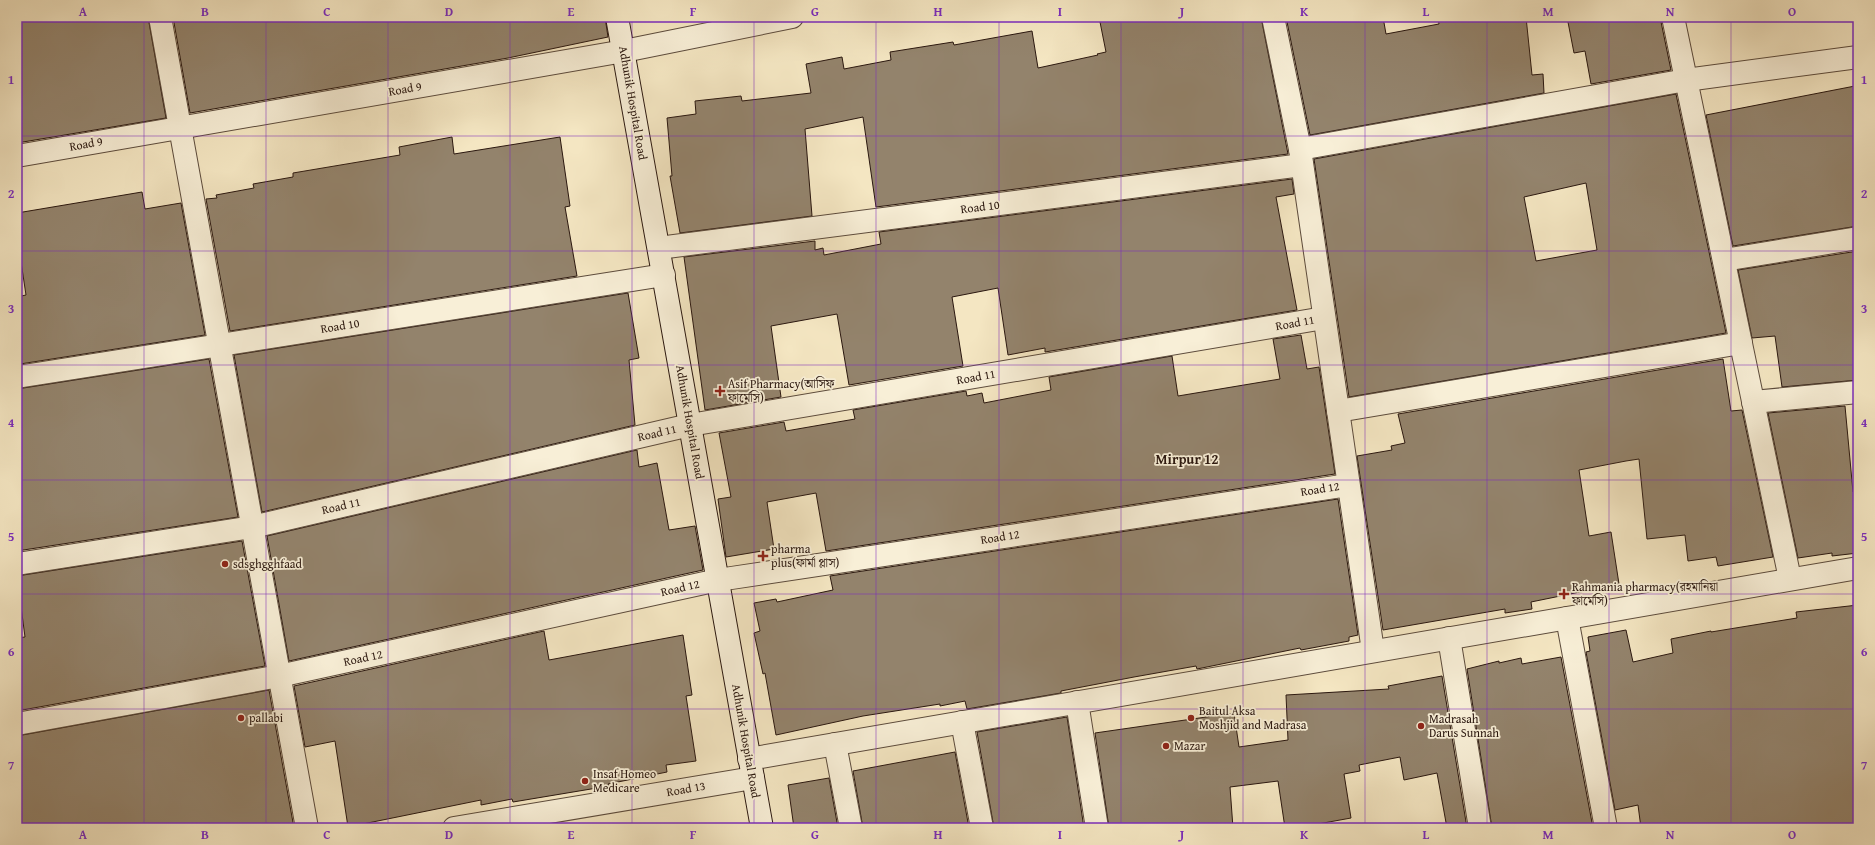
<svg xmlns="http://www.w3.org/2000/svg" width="1875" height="845" viewBox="0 0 1875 845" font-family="'Gentium Book Plus','Noto Serif Bengali',serif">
<rect width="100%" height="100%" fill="#f4e6c2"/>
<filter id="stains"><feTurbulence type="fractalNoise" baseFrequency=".005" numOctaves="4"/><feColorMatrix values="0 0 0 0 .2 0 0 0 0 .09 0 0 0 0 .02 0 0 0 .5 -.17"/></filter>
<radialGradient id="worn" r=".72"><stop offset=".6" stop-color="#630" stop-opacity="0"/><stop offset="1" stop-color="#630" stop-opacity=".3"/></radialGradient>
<g fill="#93836c" stroke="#2a170f" fill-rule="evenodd">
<polygon points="17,17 148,17 166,118 17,143"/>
<polygon points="173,17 605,17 608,37 508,58 190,113"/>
<polygon points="1099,17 1261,17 1288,154 876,207 863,117 805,129 812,216 680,233 670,176 672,176 667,118 696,114 695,101 741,96 742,101 811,93 806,64 842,57 844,69 891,60 890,52 953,42 954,45 1032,31 1038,68 1098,55 1097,54 1106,52"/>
<polygon points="1286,17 1383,17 1386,34 1439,24 1438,17 1526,17 1532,75 1543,74 1544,93 1310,135"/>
<polygon points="1567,17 1660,17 1671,70 1591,84 1585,51 1574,53"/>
<polygon points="1855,86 1858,106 1858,226 1733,246 1706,115"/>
<path d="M1676 94 1726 333 1349 397 1314 159ZM1586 183 1597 250 1536 261 1524 197Z"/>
<polygon points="452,137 454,154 560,137 570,206 565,207 577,276 230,331 206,199 217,198 216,195 254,188 253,184 293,177 293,173 400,155 399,147"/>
<polygon points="1292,179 1294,194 1276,197 1297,310 1045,352 1045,348 1008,355 998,288 952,297 963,366 849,385 837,314 771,326 781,397 705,410 684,257 815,241 815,250 823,248 824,255 881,244 879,232"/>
<polygon points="142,192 145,209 181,203 205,335 20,364 17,348 17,297 26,295 17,235 17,213"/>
<polygon points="1858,251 1858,380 1782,387 1775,336 1752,338 1738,270"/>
<polygon points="628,293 639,358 629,360 635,425 262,512 234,355"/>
<polygon points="1301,335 1307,369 1319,367 1335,474 826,551 816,493 767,502 774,549 726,557 718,499 731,497 719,433 784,422 786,431 855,419 853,410 966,391 967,396 982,393 984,403 1051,390 1049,377 1172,356 1178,396 1280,379 1273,339"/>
<polygon points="209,359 238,517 17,551 17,389"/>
<polygon points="1723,359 1731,411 1742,410 1773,557 1718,566 1716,557 1688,561 1685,535 1647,539 1639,459 1626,461 1579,470 1589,536 1611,532 1619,584 1531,602 1532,609 1505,613 1505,609 1383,630 1357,456 1392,450 1391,446 1405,443 1398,414"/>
<polygon points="1845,406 1853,492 1858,491 1858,553 1832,556 1832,553 1798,558 1768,413"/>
<polygon points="637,450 639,467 657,463 669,530 695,526 703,570 289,661 267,536"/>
<polygon points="1338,499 1358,635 1349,637 1349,641 1301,650 1300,648 1197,669 1196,666 1134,677 1061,691 1061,693 967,709 965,701 940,706 940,704 863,716 776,735 765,673 763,674 754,633 760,631 754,603 776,599 777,602 833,590 830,576"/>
<polygon points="242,541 265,666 17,711 17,638 25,637 17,576"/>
<polygon points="1858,605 1858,828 1641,828 1638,805 1615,810 1586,652 1590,651 1588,637 1626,630 1633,662 1673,653 1671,639 1711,631 1711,632 1797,618 1796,612"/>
<polygon points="544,631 549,660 683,635 692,695 686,696 696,761 666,765 667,772 608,784 609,786 513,802 512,799 481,805 481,800 348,827 335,741 305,747 294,686"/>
<polygon points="1561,657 1593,828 1492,828 1467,669 1499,661 1499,663 1521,658 1522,664"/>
<polygon points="1442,676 1467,828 1447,828 1437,773 1404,780 1400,757 1359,765 1360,771 1344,774 1351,818 1318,824 1319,828 1285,828 1278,781 1230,787 1233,828 1109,828 1095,733 1234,713 1239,747 1288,740 1286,695 1389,689 1388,686"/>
<polygon points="269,690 294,828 17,828 17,736"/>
<polygon points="1067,717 1084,828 994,828 977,732"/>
<polygon points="955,752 969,828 863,828 853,771"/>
<polygon points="829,778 838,828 794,828 788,785"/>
</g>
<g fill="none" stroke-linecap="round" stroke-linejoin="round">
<g stroke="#5c4b3c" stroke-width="24">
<g id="street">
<polyline points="160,17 307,828"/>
<polyline points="1273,17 1300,149 1373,651"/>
<polyline points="1673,17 1790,579"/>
<polyline points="1300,149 1686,80 1858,57"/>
<polyline points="17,156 624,51 792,17"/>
<polyline points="659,248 1302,165"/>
<polyline points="1724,260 1858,238"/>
<polyline points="17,377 664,275"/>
<polyline points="1753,402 1858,392"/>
<polyline points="1338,411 1741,343"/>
<polyline points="17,564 252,527 690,425 1324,318"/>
<polyline points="1567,618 1606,828"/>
<polyline points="1449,638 1480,828"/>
<polyline points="1077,702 1097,828"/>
<polyline points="962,722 982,828"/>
<polyline points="17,724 279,676 718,580 1348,485"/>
<polyline points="835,744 851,828"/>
<polyline points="749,759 1858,568"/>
<polyline points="454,828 753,778"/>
</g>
</g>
<g stroke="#2a170f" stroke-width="24">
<polyline id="secondary" points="617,17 762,828"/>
</g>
<use href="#street" stroke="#f8efd7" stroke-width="22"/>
<use href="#secondary" stroke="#f8efd7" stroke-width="22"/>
</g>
<path fill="none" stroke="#7b2cbf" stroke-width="1" stroke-opacity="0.55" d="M144 17V828M266 17V828M388 17V828M510 17V828M632 17V828M754 17V828M876 17V828M999 17V828M1121 17V828M1243 17V828M1365 17V828M1487 17V828M1609 17V828M1731 17V828M17 136H1858M17 251H1858M17 365H1858M17 480H1858M17 594H1858M17 709H1858"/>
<g fill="#8f2418" stroke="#f8efd7" stroke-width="1.5">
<path d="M718 385h4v4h4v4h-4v4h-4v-4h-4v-4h4z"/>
<path d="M761 550h4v4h4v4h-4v4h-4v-4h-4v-4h4z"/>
<circle cx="225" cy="564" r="4"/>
<path d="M1562 588h4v4h4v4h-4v4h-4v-4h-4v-4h4z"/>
<circle cx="241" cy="718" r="4"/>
<circle cx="1191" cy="718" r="4"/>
<circle cx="1421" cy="726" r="4"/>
<circle cx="1166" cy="746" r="4"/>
<circle cx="585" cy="781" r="4"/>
</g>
<g text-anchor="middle" stroke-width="3.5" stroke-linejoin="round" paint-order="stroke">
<g font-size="12" fill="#2a170f" stroke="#f8efd7">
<text transform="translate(405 89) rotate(-10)" y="4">Road 9</text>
<text transform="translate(633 103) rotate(80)" y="4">Adhunik Hospital Road</text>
<text transform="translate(86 144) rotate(-10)" y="4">Road 9</text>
<text transform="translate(980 207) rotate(-7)" y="4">Road 10</text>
<text transform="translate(1295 323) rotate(-10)" y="4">Road 11</text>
<text transform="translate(340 326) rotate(-9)" y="4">Road 10</text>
<text transform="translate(976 377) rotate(-10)" y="4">Road 11</text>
<text transform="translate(690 422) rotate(80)" y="4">Adhunik Hospital Road</text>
<text transform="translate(657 433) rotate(-13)" y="4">Road 11</text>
<text transform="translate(1320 489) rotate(-9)" y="4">Road 12</text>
<text transform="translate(341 506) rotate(-13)" y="4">Road 11</text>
<text transform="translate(1000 537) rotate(-9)" y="4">Road 12</text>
<text transform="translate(680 588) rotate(-13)" y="4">Road 12</text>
<text transform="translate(363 658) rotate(-12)" y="4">Road 12</text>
<text transform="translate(746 741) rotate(80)" y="4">Adhunik Hospital Road</text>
<text transform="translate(686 789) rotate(-10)" y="4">Road 13</text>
</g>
<g font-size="12" fill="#2a170f" stroke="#f8efd7" text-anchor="start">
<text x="728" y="388">Asif Pharmacy(আসিফ<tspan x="728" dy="14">ফার্মেসি)</tspan></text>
<text x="771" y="553">pharma<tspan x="771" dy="14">plus(ফার্মা প্লাস)</tspan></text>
<text x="233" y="568">sdsghgghfaad</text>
<text x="1572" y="591">Rahmania pharmacy(রহমানিয়া<tspan x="1572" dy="14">ফার্মেসি)</tspan></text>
<text x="1199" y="715">Baitul Aksa<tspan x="1199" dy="14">Moshjid and Madrasa</tspan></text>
<text x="249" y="722">pallabi</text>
<text x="1429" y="723">Madrasah<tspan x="1429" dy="14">Darus Sunnah</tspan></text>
<text x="1174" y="750">Mazar</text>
<text x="593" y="778">Insaf Homeo<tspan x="593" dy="14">Medicare</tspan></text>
</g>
<g font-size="14" font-weight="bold" fill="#2a170f" stroke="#f8efd7">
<text x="1187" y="464">Mirpur 12</text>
</g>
</g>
<rect width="1875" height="845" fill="none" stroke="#f4e6c2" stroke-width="44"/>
<rect x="22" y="22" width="1831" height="801" fill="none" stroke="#7b2cbf" stroke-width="1.5"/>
<g font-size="13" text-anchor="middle" font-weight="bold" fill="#7b2cbf">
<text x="83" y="16">A</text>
<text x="205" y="16">B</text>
<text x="327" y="16">C</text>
<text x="449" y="16">D</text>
<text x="571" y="16">E</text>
<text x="693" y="16">F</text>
<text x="815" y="16">G</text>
<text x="938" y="16">H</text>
<text x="1060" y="16">I</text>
<text x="1182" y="16">J</text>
<text x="1304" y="16">K</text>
<text x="1426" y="16">L</text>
<text x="1548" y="16">M</text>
<text x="1670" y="16">N</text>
<text x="1792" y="16">O</text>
<text x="11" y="84">1</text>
<text x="1864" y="84">1</text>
<text x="11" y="198">2</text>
<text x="1864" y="198">2</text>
<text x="11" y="313">3</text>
<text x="1864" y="313">3</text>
<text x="11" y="427">4</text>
<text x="1864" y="427">4</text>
<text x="11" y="541">5</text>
<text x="1864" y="541">5</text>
<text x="11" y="656">6</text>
<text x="1864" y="656">6</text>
<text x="11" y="770">7</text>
<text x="1864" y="770">7</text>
<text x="83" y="839">A</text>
<text x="205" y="839">B</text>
<text x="327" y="839">C</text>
<text x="449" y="839">D</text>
<text x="571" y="839">E</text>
<text x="693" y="839">F</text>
<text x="815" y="839">G</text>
<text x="938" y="839">H</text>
<text x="1060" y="839">I</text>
<text x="1182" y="839">J</text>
<text x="1304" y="839">K</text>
<text x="1426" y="839">L</text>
<text x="1548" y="839">M</text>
<text x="1670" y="839">N</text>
<text x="1792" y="839">O</text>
</g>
<rect width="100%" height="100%" filter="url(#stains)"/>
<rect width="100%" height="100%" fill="url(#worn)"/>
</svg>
